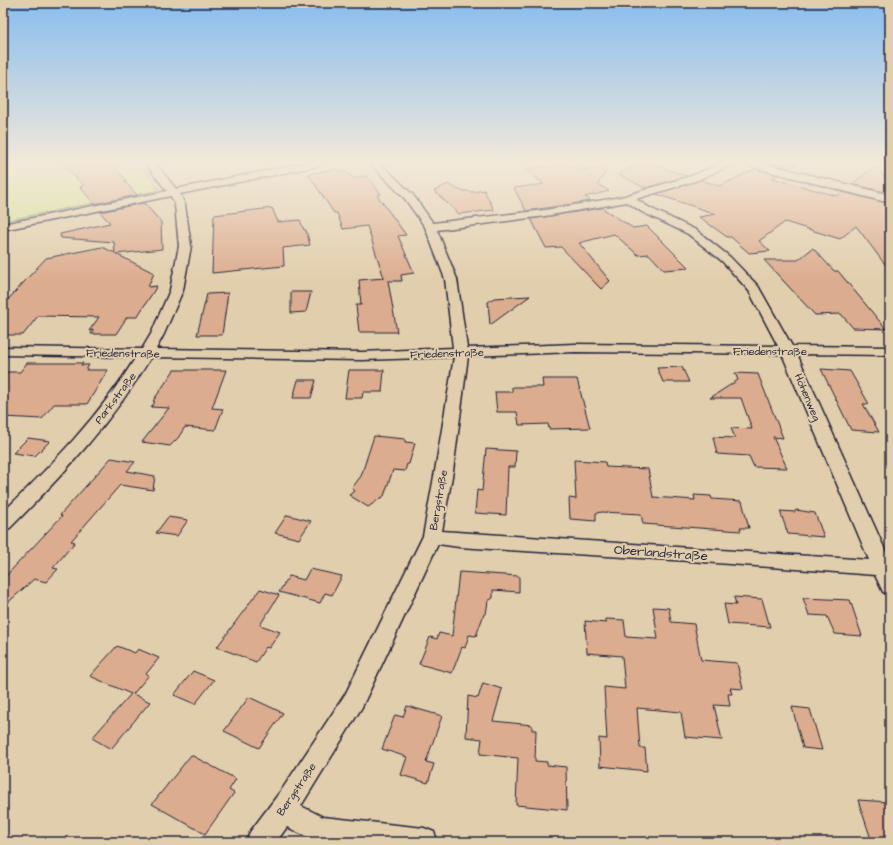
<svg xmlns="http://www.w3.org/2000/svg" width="893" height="845" viewBox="0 0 893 845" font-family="'Architects Daughter',sans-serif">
<rect width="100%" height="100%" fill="#e1ceac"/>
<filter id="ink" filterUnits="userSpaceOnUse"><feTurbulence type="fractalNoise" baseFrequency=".025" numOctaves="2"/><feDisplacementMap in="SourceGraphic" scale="8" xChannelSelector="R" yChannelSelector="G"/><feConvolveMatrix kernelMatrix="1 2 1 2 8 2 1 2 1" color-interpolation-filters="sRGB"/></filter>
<g filter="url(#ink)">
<polygon fill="#d6e396" stroke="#7c8268" points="3,163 140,163 159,190 3,221"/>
<g fill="#dcac8e" stroke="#22223b">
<polygon points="61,163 110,163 127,181 124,181 137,195 94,204 80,187 84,186"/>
<polygon points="566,163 582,171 595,167 606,172 598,184 609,191 585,197 591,201 526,211 514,188 544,184 525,170"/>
<polygon points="643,163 649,163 687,176 645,188 618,174"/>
<polygon points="769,163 797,163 789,168"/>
<polygon points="875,166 890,183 890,193 852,184"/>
<polygon points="336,169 339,171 342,170 354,178 366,176 381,194 377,195 406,235 398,236 414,273 401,275 402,281 388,281 397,332 359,332 356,305 361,305 359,280 384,278 367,226 343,229 337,213 334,213 308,174"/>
<polygon points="755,169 778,175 772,178 837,196 842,192 890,204 890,271 856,226 840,239 785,222 759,241 770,251 749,253 731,237 727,237 699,217 716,214 656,194 701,180 720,186"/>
<polygon points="448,184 459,190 472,192 484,190 494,210 459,214 434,191"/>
<polygon points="144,203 161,222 162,249 116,254 154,273 148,287 157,286 137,317 127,317 116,334 91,334 93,330 89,331 99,317 38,316 23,335 3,335 3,305 46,258 102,247 115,253 114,242 61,238 60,234 110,223 100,212"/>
<polygon points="272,208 278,222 300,220 304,230 306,230 310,245 283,248 284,266 212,273 214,215"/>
<polygon points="602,208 633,228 647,226 689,268 664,270 649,254 638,255 614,234 579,243 610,281 601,289 561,247 546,248 531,219"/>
<polygon points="813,248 834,271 838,271 886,329 853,328 841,314 815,315 764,260 798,260"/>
<polygon points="291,292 311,292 306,312 291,313"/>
<polygon points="228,293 222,335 197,335 207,294"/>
<polygon points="530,296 490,325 488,302 494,298"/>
<polygon points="27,363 83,363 81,365 89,365 86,370 108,370 87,404 54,404 42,419 3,417 3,372 20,372"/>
<polygon points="682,367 689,382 663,382 657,368"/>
<polygon points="821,369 850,371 869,404 863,404 879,432 851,430"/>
<polygon points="174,370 226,370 212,408 223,409 215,430 185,427 178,438 170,446 142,442 169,408 151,407 155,402 153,401"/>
<polygon points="349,370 384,370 382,392 363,392 362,398 345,398"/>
<polygon points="735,373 758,374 783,438 773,437 787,468 754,467 749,456 717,454 713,437 735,438 731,428 752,429 741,398 710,398 738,380"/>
<polygon points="542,379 577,379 590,428 549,429 548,424 519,425 517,412 497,412 495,392 512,392 512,387 543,387"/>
<polygon points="298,380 316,380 311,398 293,398"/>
<polygon points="374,436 405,439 405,442 415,443 409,464 407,464 405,471 393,470 384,496 368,507 349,495 355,491 352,488 361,476"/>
<polygon points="28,438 50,441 35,456 13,453"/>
<polygon points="486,449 516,451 515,467 508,467 506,515 475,513 477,490 482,491"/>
<polygon points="111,458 135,462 127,471 155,476 153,490 120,485 71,541 75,542 53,568 58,569 46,582 34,579 3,607 3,579 62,516 60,515"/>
<polygon points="574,460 605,462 606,467 648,469 653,497 695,500 694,495 711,496 712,499 742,501 749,528 740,528 741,531 643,524 641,514 602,512 596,513 596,521 570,519 569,498 576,499"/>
<polygon points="796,510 815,513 824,537 788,534 780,511 795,512"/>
<polygon points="287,515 311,521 299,539 275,533"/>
<polygon points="168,517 188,520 177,536 156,533"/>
<polygon points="310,569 342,576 332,595 325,593 320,603 279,592 289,576 304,580"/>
<polygon points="459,572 519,576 519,592 493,590 493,598 488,601 486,614 484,614 476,636 469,635 465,648 462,647 452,673 419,664 430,637 437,639 439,633 452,636"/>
<polygon points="260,589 279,595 260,625 280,632 269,648 266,647 256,662 217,647"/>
<polygon points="734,597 762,599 770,627 728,624 724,604 736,605"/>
<polygon points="803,598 850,600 862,636 835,634 827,616 809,615"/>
<polygon points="653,607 669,608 671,622 694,624 701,660 737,663 743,689 730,688 732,694 728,694 730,706 714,705 722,740 685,737 681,712 637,708 640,748 645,748 647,771 600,766 599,738 607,739 604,687 625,689 622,656 587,653 585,621 606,623 606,619 624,620 626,637 658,639"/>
<polygon points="117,646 135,653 138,649 159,658 146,674 149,675 133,694 150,702 111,749 92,738 131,694 90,676"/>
<polygon points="193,671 214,680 195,704 174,695"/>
<polygon points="483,683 502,689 493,721 532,725 532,730 536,730 535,761 547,762 547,765 566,767 567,810 516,805 518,758 480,754 482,739 466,737 468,696 478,698"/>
<polygon points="249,697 283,713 259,748 224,731"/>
<polygon points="407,706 442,716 426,762 434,764 428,783 401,775 407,757 382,749 395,715 403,717"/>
<polygon points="792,707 810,709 822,750 803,748"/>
<polygon points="191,755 236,779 229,790 234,793 205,834 152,804"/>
<polygon points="858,800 890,802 890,842 872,842"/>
</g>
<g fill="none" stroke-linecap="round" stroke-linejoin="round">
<g stroke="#22223b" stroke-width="3">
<path id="minor" d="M145 163H155L176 189 304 163H323L318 166 180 194 185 205 191 246 183 290 164 334 156 349 362 352 453 348 445 279 425 227 405 199 370 163H380L413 195 433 223 545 210 621 197 691 176 722 163H735L698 180 636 199 650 208 696 230 730 257 758 286 792 346 890 347V355L797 354 890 561V594L883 592 875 575 690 561 459 547 438 544 362 707 301 806 323 817 424 828 434 832 438 842H318L287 827 276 842H246L250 832 283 788 346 693 423 536 435 471 454 357 362 360 151 357C113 421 62 476 10 528L3 530V512C52 465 100 415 136 357L3 355V347L142 349 151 334 170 290 179 246 175 205 171 196 3 230V224L167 191ZM627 202 642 212 688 234 722 261 749 291 778 346 575 344 467 348 457 279 437 230 545 216ZM575 352 782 354 869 560 442 531 453 471 468 356Z"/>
</g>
<g stroke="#22223b" stroke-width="3">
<polygon id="tertiary" points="744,163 762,163 890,195 890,203 745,165"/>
</g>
<use href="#minor" fill="#e1ceac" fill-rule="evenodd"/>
<use href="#tertiary" fill="#e1ceac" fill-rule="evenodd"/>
</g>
</g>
<linearGradient id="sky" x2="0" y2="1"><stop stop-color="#89bdee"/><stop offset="0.58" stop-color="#f2e9da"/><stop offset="1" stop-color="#f2e9da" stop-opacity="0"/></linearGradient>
<rect width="893" height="281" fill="url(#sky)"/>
<g text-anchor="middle" stroke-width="4" stroke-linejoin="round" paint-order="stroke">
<g font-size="11" fill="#22223b" stroke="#e1ceac">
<text x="770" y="355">Friedenstraße</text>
<text transform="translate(123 353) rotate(1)" y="4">Friedenstraße</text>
<text transform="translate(447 353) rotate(-2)" y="4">Friedenstraße</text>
<text transform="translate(808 397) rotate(67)" y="4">Höhenweg</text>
<text transform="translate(115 398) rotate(-53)" y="4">Parkstraße</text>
<text transform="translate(438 500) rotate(-80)" y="4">Bergstraße</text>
<text transform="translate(296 789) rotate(-56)" y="4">Bergstraße</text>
</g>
<g font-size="13" fill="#22223b" stroke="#e1ceac">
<text transform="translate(661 552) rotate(4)" y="5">Oberlandstraße</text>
</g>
</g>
<rect width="893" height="845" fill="none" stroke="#e1ceac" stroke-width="16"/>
<rect x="8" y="8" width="877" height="829" fill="none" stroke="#22223b" stroke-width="1.5" filter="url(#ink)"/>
</svg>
